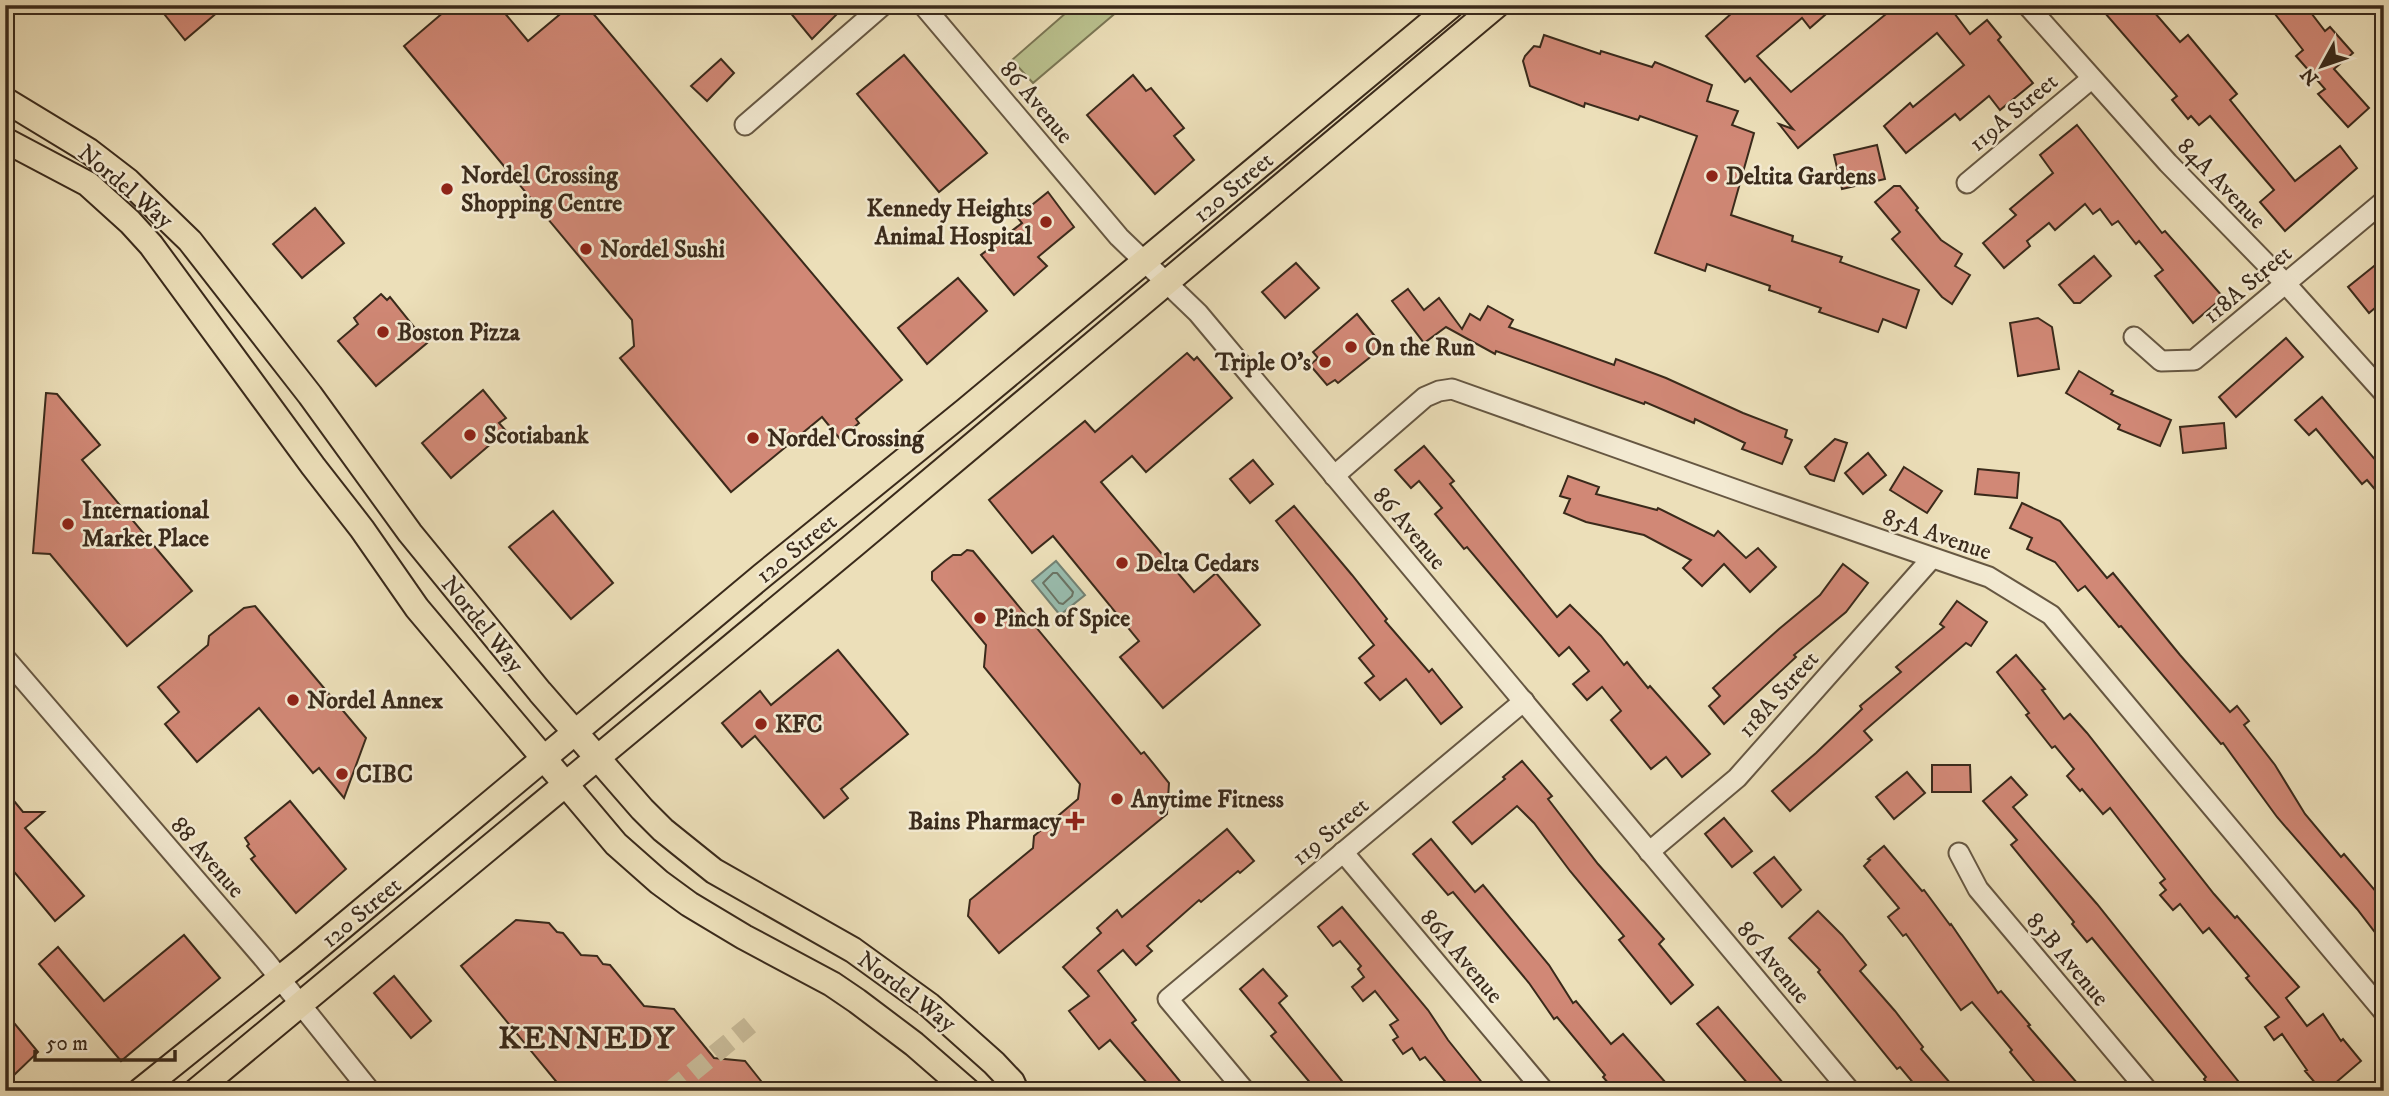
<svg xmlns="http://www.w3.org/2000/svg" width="2389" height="1096" viewBox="0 0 2389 1096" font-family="'IM FELL DW Pica',serif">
<rect width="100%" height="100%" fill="#ecdfb9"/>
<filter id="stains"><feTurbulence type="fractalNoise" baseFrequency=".00286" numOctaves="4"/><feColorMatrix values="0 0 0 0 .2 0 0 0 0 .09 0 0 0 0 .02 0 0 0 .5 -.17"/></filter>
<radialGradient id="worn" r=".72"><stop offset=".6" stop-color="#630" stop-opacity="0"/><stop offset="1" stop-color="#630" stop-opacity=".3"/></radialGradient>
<polygon fill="#bac18e" stroke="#7a7654" stroke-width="2" points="1075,5 1125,5 1033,83 1012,60"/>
<polygon fill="#99bdaf" stroke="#738274" stroke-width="2" points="1056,561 1085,595 1060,615 1032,581"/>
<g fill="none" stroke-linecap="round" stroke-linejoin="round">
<polygon stroke="#6a7465" stroke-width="2" points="1053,573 1057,573 1073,592 1072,596 1063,604 1059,603 1043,583"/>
</g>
<g fill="#d18876" stroke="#3a2a1b" stroke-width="2">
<polygon points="157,5 226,5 185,40"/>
<polygon points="452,5 498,5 528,41 571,5 586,5 902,380 856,419 859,423 840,439 822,417 731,492 620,358 634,346 632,320 404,46"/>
<polygon points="784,5 846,5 812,39"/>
<polygon points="1741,5 1819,5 1826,14 1810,28 1802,18 1757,56 1791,92 1897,5 1948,5 1970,34 1987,20 2001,37 1998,40 2033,83 2000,110 1989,96 1960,120 1955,114 1906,153 1884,126 1910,103 1913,107 1964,65 1937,33 1798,148 1779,124 1793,129 1750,78 1745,82 1706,36"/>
<polygon points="2098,5 2148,5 2180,42 2188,35 2237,94 2230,100 2295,181 2340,146 2357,168 2285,231 2260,202 2274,190 2210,116 2199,125 2191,116 2188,119 2172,100 2177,96"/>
<polygon points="2268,5 2305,5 2325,31 2330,27 2353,53 2334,69 2369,108 2348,127 2318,94 2325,89 2296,56 2303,50"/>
<polygon points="1544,35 1600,54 1601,51 1652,67 1655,62 1712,85 1707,101 1738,111 1732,125 1754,133 1731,215 1793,236 1792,241 1842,257 1840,262 1919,290 1906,328 1883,319 1878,332 1819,312 1821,308 1769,290 1770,286 1707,264 1705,271 1655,253 1697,136 1640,116 1638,120 1585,103 1584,107 1530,86 1523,61 1525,56 1534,46 1540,47"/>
<polygon points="904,55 987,153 939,192 857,94"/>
<polygon points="721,59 734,73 707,101 691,86"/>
<polygon points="1133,75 1146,91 1151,88 1184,128 1174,136 1194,160 1155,194 1087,115"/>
<polygon points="2077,125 2162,233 2165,231 2223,297 2193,323 2155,276 2163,270 2139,241 2136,244 2118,221 2112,225 2100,209 2093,214 2085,204 2055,230 2049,223 2027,241 2030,246 2004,268 1983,243 2016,215 2010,209 2053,173 2040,155"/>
<polygon points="1877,145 1885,179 1842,189 1834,155"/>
<polygon points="1894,186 1900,186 1918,208 1916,210 1941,240 1962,254 1955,266 1970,275 1952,304 1942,297 1892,239 1900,232 1875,202"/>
<polygon points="1048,192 1074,227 1038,257 1047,266 1014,295 981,255 1022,223 1017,217"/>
<polygon points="315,208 344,243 302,278 273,244"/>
<polygon points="2094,256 2111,276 2080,303 2074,303 2059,285"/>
<polygon points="2384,258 2384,291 2377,296 2382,302 2369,313 2348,287"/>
<polygon points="1296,263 1319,288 1285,318 1262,292"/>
<polygon points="958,278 987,311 927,364 898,328"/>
<polygon points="1408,289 1424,310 1439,298 1462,329 1470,314 1480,320 1488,306 1513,320 1509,327 1614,365 1616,359 1666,378 1743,413 1787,430 1785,437 1792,440 1782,464 1742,449 1745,443 1695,419 1694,423 1645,402 1644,404 1496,351 1495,354 1446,327 1424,343 1392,301"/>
<polygon points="381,294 387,300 390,297 427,343 376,386 338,341 358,324 354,318"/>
<polygon points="1357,314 1378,340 1379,350 1338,383 1335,380 1327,385 1310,365 1318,358 1313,352"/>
<polygon points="2038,318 2052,327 2059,369 2018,376 2010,323"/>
<polygon points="2286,338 2303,357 2236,417 2219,397"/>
<polygon points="1187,353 1194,360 1197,357 1232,398 1146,472 1132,456 1101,482 1194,592 1216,573 1260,625 1163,708 1120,657 1139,641 1053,536 1032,553 989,500 1085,421 1095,432"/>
<polygon points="2079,371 2113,391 2111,394 2171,420 2160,446 2118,429 2120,425 2066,393"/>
<polygon points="483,390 506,418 499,423 506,431 451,478 422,443"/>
<polygon points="46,393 57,394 100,445 82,460 192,591 127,646 50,554 33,553"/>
<polygon points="2322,397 2384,470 2384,500 2367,480 2362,484 2316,429 2309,435 2295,420"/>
<polygon points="2224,423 2226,448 2183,453 2180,427"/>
<polygon points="1835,439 1847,443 1834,481 1810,474 1805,467"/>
<polygon points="1424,446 1454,481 1450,484 1557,617 1570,605 1601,636 1624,665 1627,662 1648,688 1650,686 1710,754 1682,777 1666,757 1651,769 1611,720 1621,711 1602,687 1587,700 1573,684 1589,671 1569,647 1559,656 1467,547 1464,549 1435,514 1442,508 1419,481 1411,488 1395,470"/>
<polygon points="1868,453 1886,475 1863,494 1845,473"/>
<polygon points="1253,460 1273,484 1250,503 1230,479"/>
<polygon points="1904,467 1942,491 1927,513 1890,490"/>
<polygon points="1978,469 2019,473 2017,498 1975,494"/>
<polygon points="1568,476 1599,487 1596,494 1657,510 1658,508 1714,536 1718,531 1746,558 1758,548 1776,567 1750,592 1724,564 1702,586 1683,568 1691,560 1644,535 1586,522 1564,513 1570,499 1560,496"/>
<polygon points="2022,503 2060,521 2107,578 2113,573 2180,655 2230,712 2237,706 2249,721 2244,725 2275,765 2305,814 2341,857 2344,854 2384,901 2384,944 2357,909 2277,817 2223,743 2221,744 2121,626 2119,627 2085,586 2078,591 2055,562 2027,549 2032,538 2010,528"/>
<polygon points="1294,506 1352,575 1387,619 1385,621 1429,672 1432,669 1462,707 1441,724 1406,679 1380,700 1365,683 1374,676 1359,658 1374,645 1276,521"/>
<polygon points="553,511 613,583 571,619 509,547"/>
<polygon points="967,550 973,551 1141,754 1144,752 1169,783 1167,814 999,953 968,916 970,900 1033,848 1034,836 1078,799 1080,784 984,667 986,645 932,580 932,572 945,561 953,555 961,555"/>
<polygon points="1843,564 1868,583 1846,612 1794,655 1796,657 1724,724 1709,706 1720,696 1713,688 1779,629 1820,595"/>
<polygon points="1957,601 1987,622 1971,646 1966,643 1864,731 1872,740 1790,811 1772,791 1816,753 1862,709 1860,706 1901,672 1896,667 1944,627 1940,624"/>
<polygon points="255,606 366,738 344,798 319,768 313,773 259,708 197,762 165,724 179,712 158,687 208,645 209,636 244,608"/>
<polygon points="838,650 908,734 841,789 848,798 824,818 755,736 742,747 722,723 760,691 771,705"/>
<polygon points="2016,655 2045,689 2042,690 2064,719 2070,714 2087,733 2214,894 2235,918 2237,916 2299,987 2286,998 2307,1026 2323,1014 2341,1041 2343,1039 2361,1061 2326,1091 2322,1091 2305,1071 2307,1070 2282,1034 2274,1040 2265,1027 2279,1017 2246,978 2249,976 2209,928 2203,933 2180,904 2173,910 2160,895 2166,890 2160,883 2165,879 2110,808 2103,814 2082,789 2080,791 2067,776 2074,769 2055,746 2052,748 2026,715 2029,713 1997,672"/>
<polygon points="1522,761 1552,796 1548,799 1598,864 1664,939 1659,944 1693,985 1671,1004 1619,940 1624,936 1570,871 1534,823 1517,806 1472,844 1453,822 1505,779 1503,777"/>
<polygon points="1932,765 1970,765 1971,792 1932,792"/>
<polygon points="1907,772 1925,793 1894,819 1876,797"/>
<polygon points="2011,777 2027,795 2013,807 2097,904 2246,1091 2213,1091 2204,1079 2206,1077 2092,938 2087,942 2072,924 2074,922 2011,845 2017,840 1983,801"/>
<polygon points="5,790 23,812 44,812 25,828 84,896 55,921 5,861"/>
<polygon points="290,801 346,869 296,913 251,859 255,856 247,846 249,844 245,838"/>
<polygon points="1724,818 1752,851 1732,867 1705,834"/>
<polygon points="1227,829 1254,861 1240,873 1238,871 1201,902 1199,900 1147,946 1152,951 1136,965 1123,950 1098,971 1136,1020 1132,1023 1188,1091 1154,1091 1110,1040 1099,1049 1069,1011 1089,996 1063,967 1101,933 1097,928 1117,910 1122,917"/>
<polygon points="1431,839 1475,892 1483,885 1549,965 1573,1003 1576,1001 1611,1044 1623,1034 1673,1091 1615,1091 1603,1077 1605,1075 1557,1017 1554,1019 1529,983 1453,892 1448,895 1413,854"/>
<polygon points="1884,846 1922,891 1924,890 1950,925 1951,924 1998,993 2001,991 2030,1025 2028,1026 2084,1091 2042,1091 2010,1052 2012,1050 1972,1002 1961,1010 1906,934 1903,936 1888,917 1899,908 1864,866 1870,860 1868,859"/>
<polygon points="1774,857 1801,890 1782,907 1754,873"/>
<polygon points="1342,907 1428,1010 1448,1040 1484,1085 1476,1091 1453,1091 1425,1057 1420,1060 1412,1048 1403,1054 1393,1040 1398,1037 1390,1025 1398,1020 1375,991 1363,1001 1352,987 1364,977 1358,969 1361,966 1340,941 1333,946 1318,927"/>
<polygon points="1818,911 1842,935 1866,965 1860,971 1895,1011 1923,1047 1921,1049 1957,1091 1920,1091 1900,1067 1897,1069 1818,972 1820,970 1789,938"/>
<polygon points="516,920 549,923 557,932 563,933 581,955 597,956 603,964 610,965 644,1006 674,1009 714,1058 745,1061 769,1091 564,1091 461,966"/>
<polygon points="184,935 220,978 121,1061 39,964 58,947 104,1001"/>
<polygon points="1263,969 1287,996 1279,1003 1350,1091 1317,1091 1271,1036 1276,1032 1240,989"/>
<polygon points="394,976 431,1021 411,1038 374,993"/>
<polygon points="1718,1007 1783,1083 1774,1091 1754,1091 1697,1024"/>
<polygon points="5,1012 38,1052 13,1076 5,1067"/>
</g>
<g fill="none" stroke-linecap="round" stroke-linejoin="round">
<polyline stroke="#c8bb99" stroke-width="19" stroke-dasharray="19 10" stroke-linecap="butt" points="670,1091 750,1025"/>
<g stroke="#665742" stroke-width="23">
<g id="minor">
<polyline points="923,5 1119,237 1198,313 1850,1091"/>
<polyline points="2027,5 2168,163 2286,284 2384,393"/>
<polyline points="745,125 883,5"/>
<polyline points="1967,183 2091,79"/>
<polyline points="2134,337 2161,361 2194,360 2384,201"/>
<polyline points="1334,476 1425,397 1439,391 1452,389 1759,498 1989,577 2051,615 2384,1012"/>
<polyline points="5,658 265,960 370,1091"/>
<polyline points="1343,852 1544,1091"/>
<polyline points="1649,852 1737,778 1932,558"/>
<polyline points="1959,853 1978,889 2148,1091"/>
<polyline points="1245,1091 1168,999 1524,701"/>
</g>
</g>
<g stroke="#3a2a1b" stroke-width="28">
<g id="major">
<polyline points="5,100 89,151 128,181 190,241 310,395 410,533 540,692 642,809 663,830 714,871 853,950 929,1005 994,1063 1012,1082 1016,1091"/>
<polyline points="5,140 88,184 130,222 151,245 313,466 362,529 417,608 616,844 659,882 689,904 744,937 832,984 857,1001 914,1044 968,1091"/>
<polyline points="140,1091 304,959 763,575 966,410 1452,5"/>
<polyline points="196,1091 855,544 1497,5"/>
</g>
</g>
<use href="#minor" stroke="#f3ead2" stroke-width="19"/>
<use href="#major" stroke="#ecdfb9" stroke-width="24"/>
<g stroke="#3a2a1b" stroke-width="8">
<polyline id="rail" points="5,142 6,5"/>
</g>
<use href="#rail" stroke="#f3ead2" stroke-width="5" stroke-dasharray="16" stroke-linecap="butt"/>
</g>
<g fill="#8f2418" stroke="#f3ead2" stroke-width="2.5">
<circle cx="1712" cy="176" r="7"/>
<circle cx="447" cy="189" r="7"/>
<circle cx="1046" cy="222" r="7"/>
<circle cx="586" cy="249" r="7"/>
<circle cx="383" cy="332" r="7"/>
<circle cx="1351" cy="347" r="7"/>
<circle cx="1325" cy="362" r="7"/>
<circle cx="470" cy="435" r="7"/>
<circle cx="753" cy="438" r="7"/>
<circle cx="68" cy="524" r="7"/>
<circle cx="1122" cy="563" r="7"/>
<circle cx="980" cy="618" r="7"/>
<circle cx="293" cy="700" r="7"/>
<circle cx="761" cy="724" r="7"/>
<circle cx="342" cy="774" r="7"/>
<circle cx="1117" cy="799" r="7"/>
<path d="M1071.5 810.5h7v7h7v7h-7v7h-7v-7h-7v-7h7z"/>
</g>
<g text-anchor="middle" stroke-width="5" stroke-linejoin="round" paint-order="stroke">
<g font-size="24" fill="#3a2a1b" stroke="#f3ead2">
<text transform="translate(1037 102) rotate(50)" y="8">86 Avenue</text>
<text transform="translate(2013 112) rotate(-40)" y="8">119A Street</text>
<text transform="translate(2222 183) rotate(46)" y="8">84A Avenue</text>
<text transform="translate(126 186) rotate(40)" y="8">Nordel Way</text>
<text transform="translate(1233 187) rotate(-40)" y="8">120 Street</text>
<text transform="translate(2247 284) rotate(-40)" y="8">118A Street</text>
<text transform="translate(1410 528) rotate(50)" y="8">86 Avenue</text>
<text transform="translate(1937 534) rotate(19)" y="8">85A Avenue</text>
<text transform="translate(796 548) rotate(-39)" y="8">120 Street</text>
<text transform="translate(483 624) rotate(51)" y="8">Nordel Way</text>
<text transform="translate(1778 694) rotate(-48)" y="8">118A Street</text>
<text transform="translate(1330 831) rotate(-40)" y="8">119 Street</text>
<text transform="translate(208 857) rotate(49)" y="8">88 Avenue</text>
<text transform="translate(361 912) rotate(-40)" y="8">120 Street</text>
<text transform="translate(1462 956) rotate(50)" y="8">86A Avenue</text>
<text transform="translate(2068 959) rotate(50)" y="8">85B Avenue</text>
<text transform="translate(1774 962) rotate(50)" y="8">86 Avenue</text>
<text transform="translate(907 991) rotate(37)" y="8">Nordel Way</text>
</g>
<g font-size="24" font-weight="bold" fill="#3a2a1b" stroke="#f3ead2" text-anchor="start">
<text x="461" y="183">Nordel Crossing<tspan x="461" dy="28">Shopping Centre</tspan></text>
<text x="1726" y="184">Deltita Gardens</text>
<text x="1032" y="216" text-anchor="end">Kennedy Heights<tspan x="1032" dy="28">Animal Hospital</tspan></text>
<text x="600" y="257">Nordel Sushi</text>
<text x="397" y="340">Boston Pizza</text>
<text x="1365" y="355">On the Run</text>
<text x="1311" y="370" text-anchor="end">Triple O's</text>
<text x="484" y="443">Scotiabank</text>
<text x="767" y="446">Nordel Crossing</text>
<text x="82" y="518">International<tspan x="82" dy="28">Market Place</tspan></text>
<text x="1136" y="571">Delta Cedars</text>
<text x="994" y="626">Pinch of Spice</text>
<text x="307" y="708">Nordel Annex</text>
<text x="775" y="732">KFC</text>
<text x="356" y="782">CIBC</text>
<text x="1131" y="807">Anytime Fitness</text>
<text x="1061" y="829" text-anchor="end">Bains Pharmacy</text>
</g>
<g font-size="32" font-weight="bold" letter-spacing="2" fill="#3a2a1b" stroke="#f3ead2">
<text x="587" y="1048">KENNEDY</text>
</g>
</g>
<rect width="2389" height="1096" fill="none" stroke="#ecdfb9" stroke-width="28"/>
<rect x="7" y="7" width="2375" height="1082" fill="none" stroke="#3a2a1b" stroke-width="3.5"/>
<rect x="14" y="14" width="2361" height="1068" fill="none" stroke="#3a2a1b" stroke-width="2"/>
<g transform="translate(2322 66) rotate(230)" stroke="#f3ead2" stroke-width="5" paint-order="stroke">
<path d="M0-5L12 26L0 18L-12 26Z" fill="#3a2a1b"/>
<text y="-10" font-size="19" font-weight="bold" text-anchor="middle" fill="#3a2a1b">N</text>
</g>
<path d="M35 1050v10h140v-10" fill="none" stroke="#3a2a1b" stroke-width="3.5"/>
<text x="46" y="1050" font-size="21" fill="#3a2a1b" stroke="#f3ead2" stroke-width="5" paint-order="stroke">50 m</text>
<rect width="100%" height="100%" filter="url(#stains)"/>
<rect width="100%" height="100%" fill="url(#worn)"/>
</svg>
